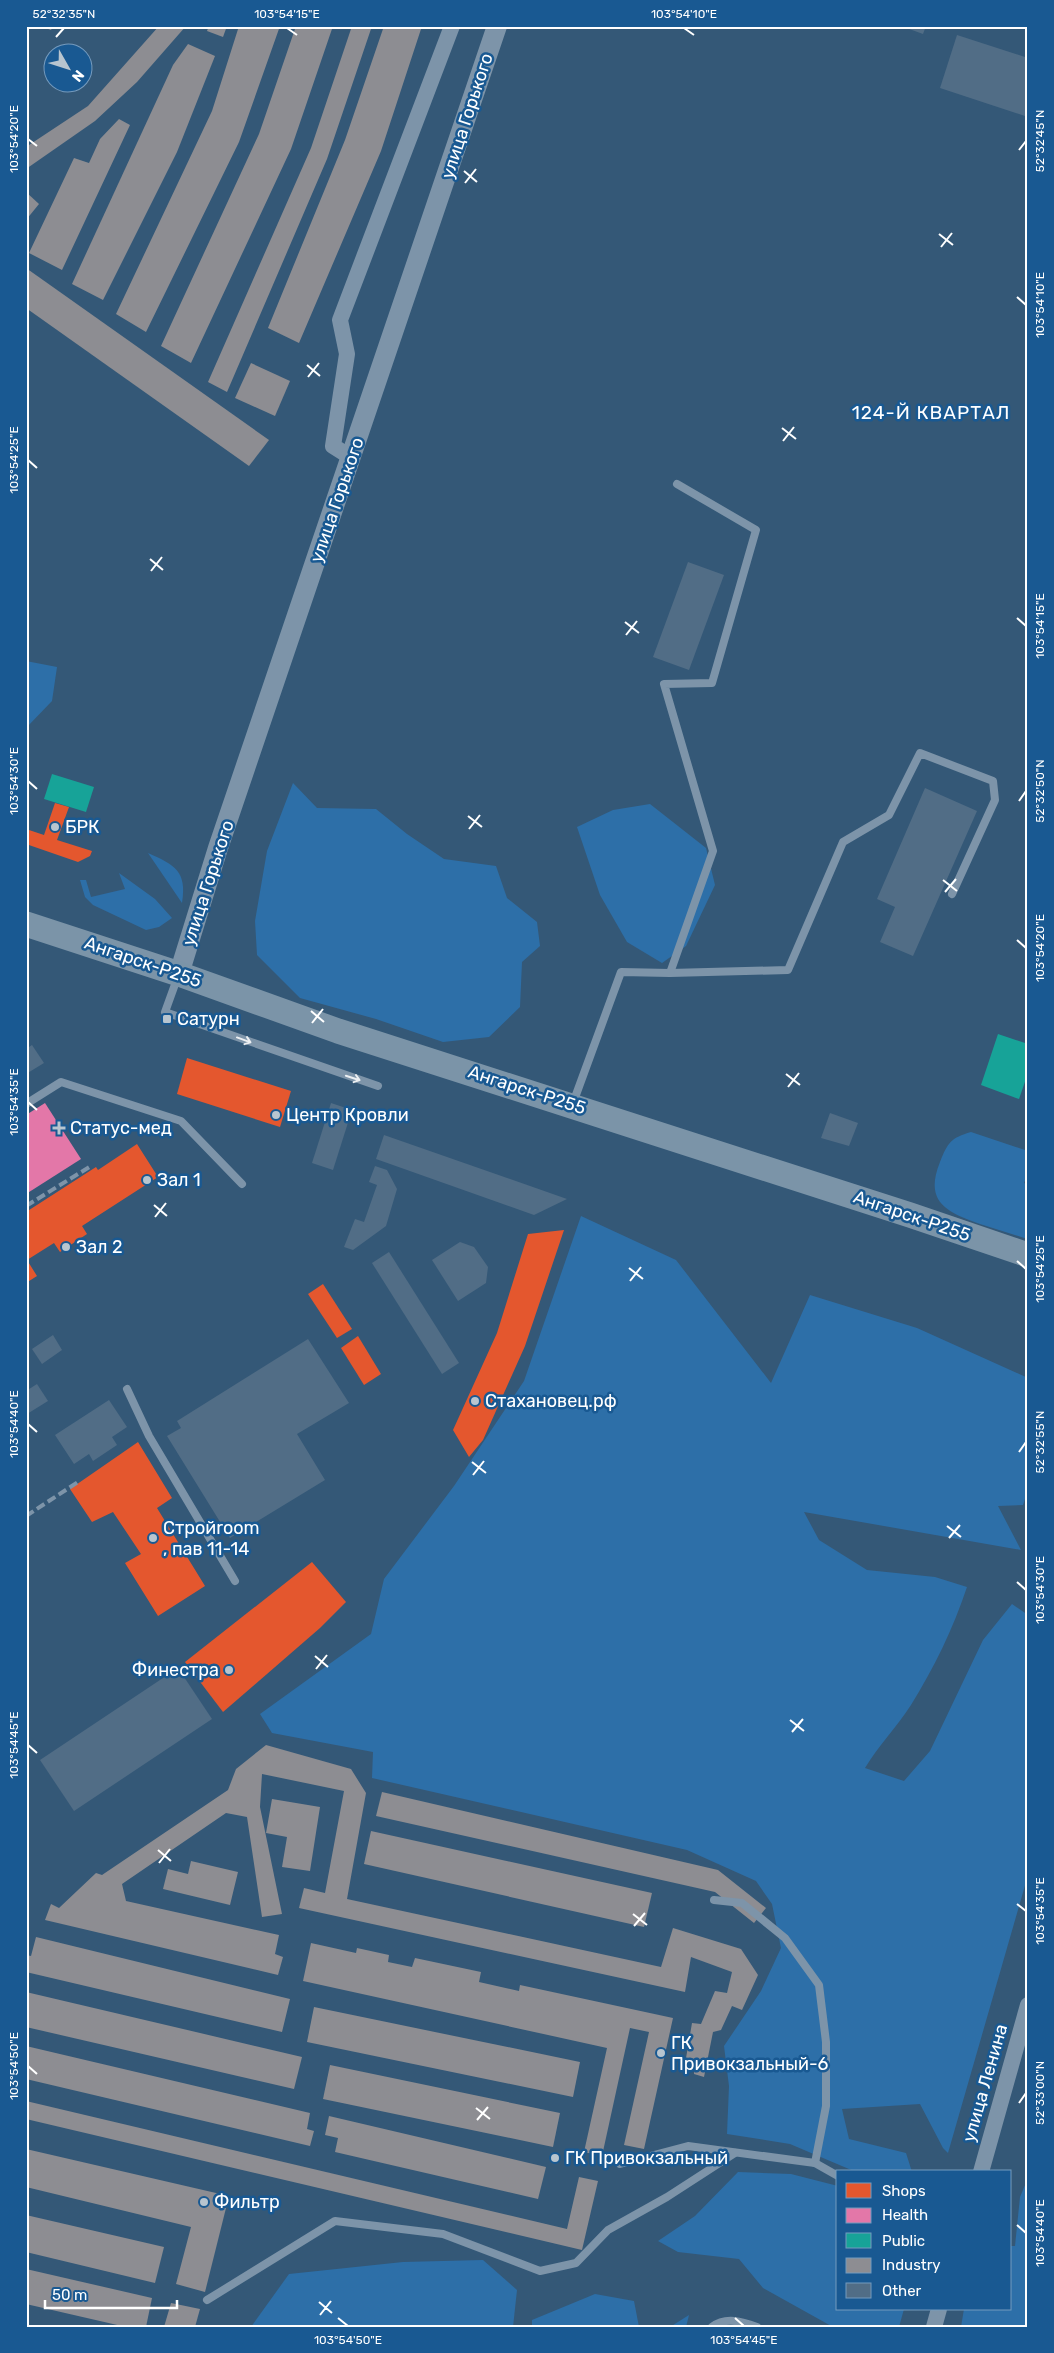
<svg xmlns="http://www.w3.org/2000/svg" width="1054" height="2353" viewBox="0 0 1054 2353" font-family="Rubik,sans-serif">
<rect width="100%" height="100%" fill="#345877"/>
<g fill="#2d6fa8">
<polygon points="26,661 57,667 52,701 26,728"/>
<polygon points="293,783 317,808 376,809 407,834 444,859 496,866 507,898 537,922 540,946 522,962 520,1007 489,1037 443,1042 376,1019 300,998 257,955 255,921 267,851"/>
<polygon points="650,804 706,848 715,885 686,946 662,963 627,942 600,895 577,827 613,810"/>
<path d="M148 853C175 865 187 871 182 903Z"/>
<polygon points="119,873 155,899 172,918 159,927 146,930 93,905 85,897 80,880 86,880 91,897 125,889"/>
<path d="M971 1132 1028 1151V1173L1024 1183 1028 1185V1239C1012 1234 996 1229 980 1224 946 1212 924 1202 940 1162 948 1142 951 1138 971 1132Z"/>
<path d="M581 1216 676 1260 771 1383 810 1295 917 1328 1028 1378V1490L1023 1505 998 1506 1021 1550 804 1512 819 1540 867 1570 935 1577 967 1587C953 1629 934 1668 911 1705 897 1727 878 1746 865 1768L904 1781 930 1751 983 1640 1012 1604 1028 1615V1875L948 2153 943 2148 920 2104 842 2109 849 2139 906 2153 912 2172H856L790 2144 727 2134 729 2086 724 2046 761 1991 781 1948 772 1904 756 1881 687 1850 372 1778 373 1752 272 1733 260 1714 371 1634 384 1579 454 1486 524 1381Z"/>
<polygon points="738,2172 791,2174 838,2186 838,2309 904,2309 899,2327 833,2327 763,2288 739,2259 678,2252 658,2241 695,2216"/>
<polygon points="1028,2178 1028,2327 961,2327 964,2309 1010,2309 1010,2246 1015,2246 1020,2197"/>
<polygon points="483,2260 517,2290 513,2327 251,2327 289,2274 403,2262"/>
<polygon points="595,2294 634,2301 639,2327 532,2327 532,2320"/>
<polygon points="689,2315 686,2327 670,2327"/>
</g>
<g fill="#e4572e">
<polygon points="55,803 69,807 57,840 92,851 90,856 78,862 26,844 26,829 44,835"/>
<polygon points="187,1058 291,1091 280,1127 177,1094"/>
<polygon points="137,1144 158,1177 82,1226 87,1234 60,1252 54,1243 27,1260 37,1276 26,1283 26,1212 96,1167 98,1170"/>
<polygon points="564,1230 525,1346 483,1440 469,1457 453,1430 497,1333 528,1234"/>
<polygon points="323,1284 352,1329 337,1338 308,1294"/>
<polygon points="358,1336 381,1374 364,1385 341,1348"/>
<polygon points="138,1442 172,1498 157,1508 205,1586 158,1616 125,1563 141,1554 113,1512 92,1522 70,1489"/>
<polygon points="312,1562 346,1602 320,1628 223,1712 185,1662"/>
</g>
<polygon fill="#e377a8" points="45,1103 81,1159 26,1194 26,1115"/>
<g fill="#17a398">
<polygon points="52,774 94,787 86,812 44,799"/>
<polygon points="998,1034 1028,1044 1028,1073 1019,1099 981,1085"/>
</g>
<g fill="#8d8d92">
<polygon points="40,26 53,26 51,30"/>
<polygon points="159,26 186,26 137,82 95,121 26,169 26,147 88,106"/>
<polygon points="209,26 227,26 223,37 207,31"/>
<polygon points="239,26 280,26 239,142 146,332 116,314 212,111"/>
<polygon points="296,26 333,26 291,149 191,363 161,346 259,134"/>
<polygon points="352,26 372,26 327,159 227,392 208,382 311,148"/>
<polygon points="384,26 422,26 381,151 299,343 268,328 345,140"/>
<polygon points="188,44 215,56 177,152 103,300 72,284 173,65"/>
<polygon points="119,119 130,125 62,270 29,253 74,158 89,163 100,139"/>
<polygon points="26,192 39,204 26,220"/>
<polygon points="26,268 269,440 249,466 26,308"/>
<polygon points="251,363 290,381 275,416 235,398"/>
<polygon points="266,1745 351,1769 366,1793 347,1899 661,1967 673,1928 741,1949 758,1975 742,2010 732,2006 721,2030 713,2032 704,2077 694,2074 695,2065 685,2064 692,2023 701,2024 715,1991 727,1993 732,1972 691,1957 685,1992 299,1908 304,1888 325,1893 344,1791 262,1774 260,1807 282,1914 262,1917 247,1817 226,1813 122,1884 126,1901 279,1935 275,1954 283,1957 278,1975 45,1920 51,1904 59,1908 96,1873 102,1875 228,1790 236,1769"/>
<polygon points="382,1792 718,1870 766,1908 754,1923 715,1892 376,1816"/>
<polygon points="272,1799 320,1807 310,1871 282,1867 287,1837 266,1833"/>
<polygon points="371,1831 652,1893 644,1927 364,1864"/>
<polygon points="191,1861 238,1872 230,1905 163,1889 168,1869 188,1874"/>
<polygon points="36,1937 290,1999 282,2032 26,1972 26,1955 31,1956"/>
<polygon points="311,1943 356,1953 357,1948 389,1955 388,1962 412,1967 415,1958 481,1972 479,1982 519,1991 520,1985 673,2018 644,2149 624,2145 649,2032 630,2028 602,2156 584,2152 607,2048 303,1981"/>
<polygon points="26,1992 302,2057 294,2089 26,2027"/>
<polygon points="314,2007 580,2062 573,2097 307,2042"/>
<polygon points="26,2046 310,2113 307,2129 314,2131 310,2146 26,2079"/>
<polygon points="330,2065 560,2113 553,2147 323,2099"/>
<polygon points="26,2101 567,2229 579,2177 598,2181 582,2250 26,2119"/>
<polygon points="329,2116 546,2167 538,2199 335,2152 338,2138 325,2135"/>
<polygon points="26,2149 229,2196 205,2292 176,2284 191,2227 26,2187"/>
<polygon points="26,2215 164,2247 155,2283 26,2252"/>
<polygon points="26,2269 152,2298 146,2327 126,2327 26,2304"/>
<polygon points="171,2303 200,2309 195,2327 164,2327"/>
</g>
<g fill="#516d86">
<polygon points="901,26 926,26 923,34"/>
<polygon points="957,35 1028,58 1028,117 940,88"/>
<polygon points="688,562 724,575 689,670 653,657"/>
<polygon points="925,788 977,811 913,956 880,942 895,907 877,899"/>
<polygon points="32,1045 44,1063 26,1074 26,1049"/>
<polygon points="331,1103 352,1110 333,1170 312,1163"/>
<polygon points="830,1113 858,1123 849,1146 821,1138"/>
<polygon points="384,1135 567,1199 534,1215 376,1159"/>
<polygon points="375,1166 387,1170 397,1189 386,1226 353,1250 344,1247 355,1219 364,1222 377,1185 369,1182"/>
<polygon points="460,1242 474,1247 488,1267 486,1283 458,1301 432,1260"/>
<polygon points="389,1252 459,1363 442,1374 372,1263"/>
<polygon points="53,1335 62,1350 42,1364 32,1349"/>
<polygon points="308,1339 349,1403 297,1434 325,1480 230,1538 167,1436 181,1428 177,1421"/>
<polygon points="37,1384 48,1401 27,1414 26,1391"/>
<polygon points="109,1400 127,1427 112,1437 117,1445 93,1461 89,1454 74,1464 55,1435"/>
<polygon points="178,1668 212,1719 74,1811 40,1760"/>
</g>
<g fill="none" stroke-linecap="round" stroke-linejoin="round">
<g stroke="#7d94a9" stroke-width="8">
<polyline points="670,973 788,970 843,842 889,815 920,753 993,781 995,800 952,894"/>
<polyline points="178,976 165,1012 378,1086"/>
<polyline points="573,1103 621,972 670,973 713,851 664,684 712,683 756,530 677,484"/>
<polyline points="26,1104 61,1082 181,1121 242,1184"/>
<polyline points="127,1389 149,1436 235,1581"/>
<polyline points="714,1900 742,1903 785,1938 819,1985 826,2042 826,2106 815,2163"/>
<polyline points="620,2164 688,2146 815,2163 838,2176"/>
<polyline points="207,2300 335,2221 443,2234 540,2271 576,2263 608,2230 667,2197 735,2153"/>
<path d="M712 2327C726 2316 743 2322 757 2327"/>
</g>
<g stroke="#7d94a9" stroke-width="16">
<polyline points="352,458 333,446 347,354 340,320 452,26"/>
<polyline points="981,2172 1028,2005"/>
<polyline points="934,2327 939,2309"/>
</g>
<polyline stroke="#7d94a9" stroke-width="20" points="179,974 218,848 497,26"/>
<polyline stroke="#7b94a8" stroke-width="25" points="26,924 179,974 338,1031 910,1215 1028,1255"/>
<g stroke="#7d94a9" stroke-width="4" stroke-dasharray="9 4" stroke-linecap="butt">
<polyline points="26,1206 91,1166"/>
<polyline points="26,1516 78,1482"/>
</g>
</g>
<defs><path id="oneway-shaft" d="M-6 0H5M1.5-3L5.5 0L1.5 3" fill="none" stroke-width="1.6" stroke-linecap="round" stroke-linejoin="round" transform="scale(1.25)"/></defs>
<g stroke="#eceff2">
<use href="#oneway-shaft" transform="translate(244 1040) rotate(20)"/>
<use href="#oneway-shaft" transform="translate(353 1078) rotate(18)"/>
</g>
<path fill="none" stroke="#fff" stroke-width="2" d="M287 28 297 35M684 28 694 35M56 37 64 28M28 139 37 146M1019 150 1026 141M464 171 477 182M465 183 476 169M939 234 953 245M941 247 952 233M1017 297 1026 305M307 365 320 376M308 377 319 363M782 428 796 439M783 441 794 427M28 460 37 468M150 559 163 570M151 571 162 557M1017 618 1026 626M625 622 639 633M626 635 637 621M28 781 37 789M1019 801 1026 791M468 816 482 827M469 829 480 815M943 880 957 891M945 892 956 879M1017 940 1026 948M311 1011 324 1022M312 1023 323 1009M786 1074 800 1085M788 1087 799 1073M28 1102 37 1110M154 1205 167 1216M155 1217 166 1203M1017 1261 1026 1269M629 1268 643 1279M630 1281 641 1267M28 1424 37 1432M1019 1452 1026 1442M472 1462 486 1473M473 1475 484 1461M947 1526 961 1537M949 1538 960 1525M1017 1582 1026 1590M315 1656 328 1667M316 1669 327 1655M790 1720 804 1731M792 1732 803 1719M28 1745 37 1753M158 1850 171 1861M159 1863 170 1849M1017 1904 1026 1911M633 1914 647 1925M634 1926 645 1913M28 2066 37 2074M1019 2103 1026 2093M476 2108 490 2119M477 2120 488 2107M1017 2225 1026 2233M319 2302 332 2313M320 2315 331 2301M338 2318 348 2326M735 2318 744 2326"/>
<g fill="#b8c5cf" stroke="#195992" stroke-width="2">
<circle cx="55" cy="827" r="5"/>
<rect x="162" y="1014" width="10" height="10" rx="2.5"/>
<circle cx="276" cy="1115" r="5"/>
<path d="M56.5 1120.5h5v5h5v5h-5v5h-5v-5h-5v-5h5z"/>
<circle cx="147" cy="1180" r="5"/>
<circle cx="66" cy="1247" r="5"/>
<circle cx="475" cy="1401" r="5"/>
<circle cx="153" cy="1538" r="5"/>
<circle cx="229" cy="1670" r="5"/>
<circle cx="661" cy="2053" r="5"/>
<circle cx="555" cy="2158" r="5"/>
<circle cx="204" cy="2202" r="5"/>
</g>
<g text-anchor="middle" stroke-width="5" stroke-linejoin="round" paint-order="stroke">
<g font-size="18" fill="#fff" stroke="#195992">
<text transform="translate(467 116) rotate(-72)" y="6">улица Горького</text>
<text transform="translate(337 500) rotate(-71)" y="6">улица Горького</text>
<text transform="translate(208 883) rotate(-72)" y="6">улица Горького</text>
<text transform="translate(143 962) rotate(19)" y="6">Ангарск-Р255</text>
<text transform="translate(527 1090) rotate(18)" y="6">Ангарск-Р255</text>
<text transform="translate(912 1216) rotate(19)" y="6">Ангарск-Р255</text>
<text transform="translate(985 2083) rotate(-74)" y="6">улица Ленина</text>
</g>
<g font-size="18" fill="#fff" stroke="#195992" text-anchor="start">
<text x="65" y="833">БРК</text>
<text x="177" y="1025">Сатурн</text>
<text x="286" y="1121">Центр Кровли</text>
<text x="70" y="1134">Статус-мед</text>
<text x="157" y="1186">Зал 1</text>
<text x="76" y="1253">Зал 2</text>
<text x="485" y="1407">Стахановец.рф</text>
<text x="163" y="1534">Стройroom<tspan x="163" dy="21">, пав 11-14</tspan></text>
<text x="219" y="1676" text-anchor="end">Финестра</text>
<text x="671" y="2049">ГК<tspan x="671" dy="21">Привокзальный-6</tspan></text>
<text x="565" y="2164">ГК Привокзальный</text>
<text x="214" y="2208">Фильтр</text>
</g>
<g font-size="19" letter-spacing="1" fill="#fff" stroke="#195992">
<text x="931" y="419">124-Й КВАРТАЛ</text>
</g>
</g>
<rect width="1054" height="2353" fill="none" stroke="#195992" stroke-width="55"/>
<rect x="836" y="2170" width="175" height="140" fill="#195992" stroke="#759bbe"/>
<rect x="846" y="2183" width="25" height="15" fill="#e4572e" stroke="#759bbe"/>
<text x="882" y="2196" font-size="15" fill="#ffffff">Shops</text>
<rect x="846" y="2208" width="25" height="15" fill="#e377a8" stroke="#759bbe"/>
<text x="882" y="2220" font-size="15" fill="#ffffff">Health</text>
<rect x="846" y="2233" width="25" height="15" fill="#17a398" stroke="#759bbe"/>
<text x="882" y="2246" font-size="15" fill="#ffffff">Public</text>
<rect x="846" y="2258" width="25" height="15" fill="#8d8d92" stroke="#759bbe"/>
<text x="882" y="2270" font-size="15" fill="#ffffff">Industry</text>
<rect x="846" y="2283" width="25" height="15" fill="#516d86" stroke="#759bbe"/>
<text x="882" y="2296" font-size="15" fill="#ffffff">Other</text>
<g transform="translate(68 68) rotate(129)"><circle r="24" fill="#195992" stroke="#759bbe"/>
<path d="M0-4L9 19L0 12L-9 19Z" fill="#b8c5cf"/>
<text y="-8" font-size="14" font-weight="bold" text-anchor="middle" fill="#ffffff">N</text>
</g>
<path d="M45 2300v8h132v-8" fill="none" stroke="#ffffff" stroke-width="2.5"/>
<text x="52" y="2300" font-size="15" fill="#ffffff" stroke="#195992" stroke-width="4" paint-order="stroke">50 m</text>
<rect x="28" y="28" width="998" height="2298" fill="none" stroke="#fff" stroke-width="2"/>
<g font-size="12" text-anchor="middle" fill="#fff">
<text x="64" y="18">52°32'35"N</text>
<text x="287" y="18">103°54'15"E</text>
<text x="684" y="18">103°54'10"E</text>
<text transform="translate(14 139) rotate(-90)" y="4">103°54'20"E</text>
<text transform="translate(1040 141) rotate(-90)" y="4">52°32'45"N</text>
<text transform="translate(1040 305) rotate(-90)" y="4">103°54'10"E</text>
<text transform="translate(14 460) rotate(-90)" y="4">103°54'25"E</text>
<text transform="translate(1040 626) rotate(-90)" y="4">103°54'15"E</text>
<text transform="translate(14 781) rotate(-90)" y="4">103°54'30"E</text>
<text transform="translate(1040 791) rotate(-90)" y="4">52°32'50"N</text>
<text transform="translate(1040 948) rotate(-90)" y="4">103°54'20"E</text>
<text transform="translate(14 1102) rotate(-90)" y="4">103°54'35"E</text>
<text transform="translate(1040 1269) rotate(-90)" y="4">103°54'25"E</text>
<text transform="translate(14 1424) rotate(-90)" y="4">103°54'40"E</text>
<text transform="translate(1040 1442) rotate(-90)" y="4">52°32'55"N</text>
<text transform="translate(1040 1590) rotate(-90)" y="4">103°54'30"E</text>
<text transform="translate(14 1745) rotate(-90)" y="4">103°54'45"E</text>
<text transform="translate(1040 1911) rotate(-90)" y="4">103°54'35"E</text>
<text transform="translate(14 2066) rotate(-90)" y="4">103°54'50"E</text>
<text transform="translate(1040 2093) rotate(-90)" y="4">52°33'00"N</text>
<text transform="translate(1040 2233) rotate(-90)" y="4">103°54'40"E</text>
<text x="348" y="2344">103°54'50"E</text>
<text x="744" y="2344">103°54'45"E</text>
</g>
</svg>
